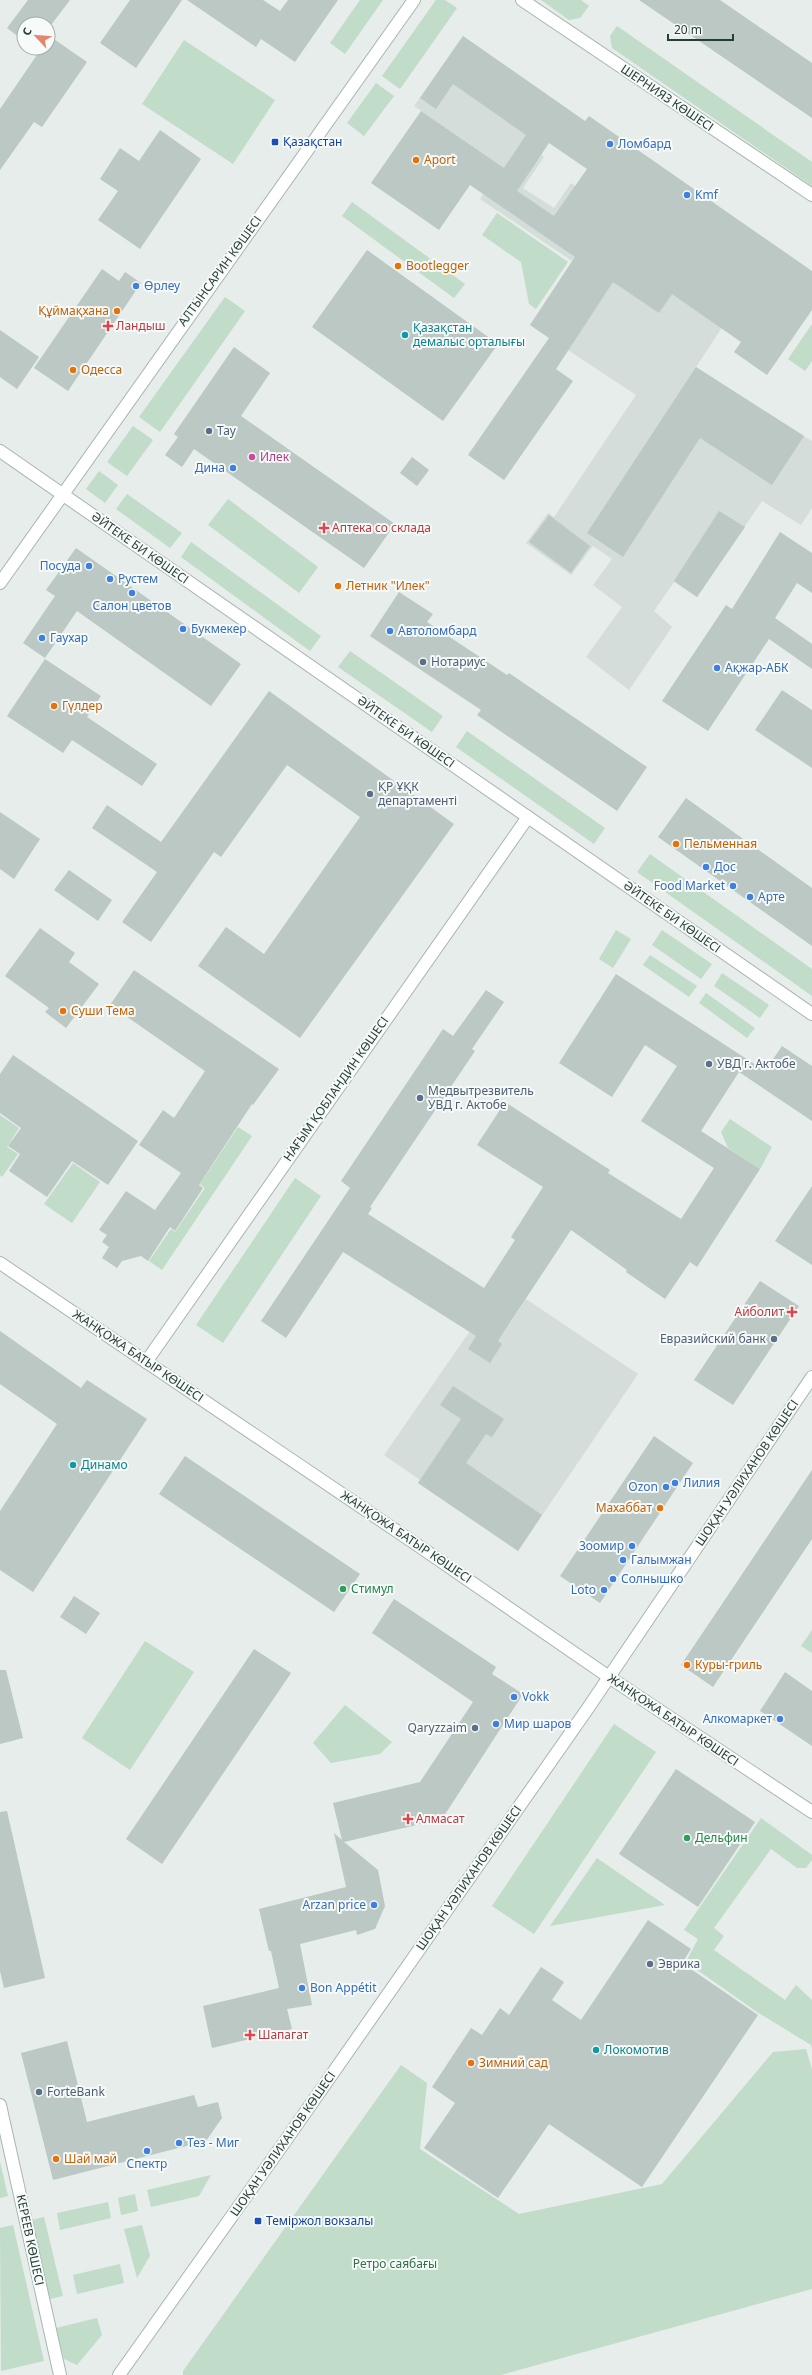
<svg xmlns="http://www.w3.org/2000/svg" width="812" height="2375" viewBox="0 0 812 2375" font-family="'Noto Sans',sans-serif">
<rect width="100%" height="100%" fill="#e6edea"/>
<g fill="#d4ddd9">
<polygon points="463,36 569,110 539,153 544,157 523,188 554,208 571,183 690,265 738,303 696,367 812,441 812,508 801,525 762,501 697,597 674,582 654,611 672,627 629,690 586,657 622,607 593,585 612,559 593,546 571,575 526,543 548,513 554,517 636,395 530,325 572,261 480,199 501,166 414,106"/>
<polygon points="526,1299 638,1374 518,1551 418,1483 420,1480 384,1455 479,1318 503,1334"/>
</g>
<g fill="#c1dcc8">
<polygon points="360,0 383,0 345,54 330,43"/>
<polygon points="436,0 445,0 457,8 400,89 382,76"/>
<polygon points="541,0 581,0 589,6 580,18 569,20"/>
<polygon points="617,26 812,162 812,186 612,48 610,36"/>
<polygon points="184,40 275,100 233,164 142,104"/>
<polygon points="376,83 394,96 364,136 347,123"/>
<polygon points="352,202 465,284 454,298 342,216"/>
<polygon points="497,213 568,262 536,309 529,304 521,262 482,235"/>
<polygon points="225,297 245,311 160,432 139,417"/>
<polygon points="812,324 812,361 805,371 788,359"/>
<polygon points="133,426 153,440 127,476 107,462"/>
<polygon points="99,471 118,485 105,503 86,489"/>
<polygon points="127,494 182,533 170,548 116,509"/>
<polygon points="228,499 318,567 299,593 208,525"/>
<polygon points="191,542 321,636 310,651 181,557"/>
<polygon points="350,651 443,716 432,732 338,667"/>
<polygon points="467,731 605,828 594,844 456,747"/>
<polygon points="650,854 812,969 812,996 637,872"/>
<polygon points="616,930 631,939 613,968 599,959"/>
<polygon points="662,930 712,964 701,979 652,945"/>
<polygon points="650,955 697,986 689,997 643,965"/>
<polygon points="722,973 769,1005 760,1018 714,986"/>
<polygon points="706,993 755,1028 747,1038 699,1003"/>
<polygon points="0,1115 19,1128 7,1147 18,1154 2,1177 0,1175"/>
<polygon points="730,1119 772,1147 760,1169 728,1148 721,1132"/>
<polygon points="238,1127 252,1136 162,1270 149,1261 171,1229 175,1232 205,1188 200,1184"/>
<polygon points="73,1163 100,1182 72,1223 44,1204"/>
<polygon points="295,1178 321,1196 223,1343 196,1325"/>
<polygon points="812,1630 812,1653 801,1646"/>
<polygon points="145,1641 194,1672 130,1770 82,1738"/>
<polygon points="345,1705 392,1742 380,1754 331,1763 313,1743"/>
<polygon points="614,1724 656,1752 534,1934 492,1906"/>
<polygon points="761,1818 812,1855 812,1860 806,1868 797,1868 771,1849 714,1928 724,1936 714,1950 785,2000 796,1985 812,2000 812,2049 811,2045 757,2012 686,1962 698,1939 684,1930"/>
<polygon points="597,1858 665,1905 550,1926"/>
<polygon points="806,2049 812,2069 812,2289 501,2375 183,2375 183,2371 401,2065 427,2083 420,2149 519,2214 662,2184 773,2052"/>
<polygon points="0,2162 8,2196 0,2198"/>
<polygon points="211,2175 199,2196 151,2207 147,2190"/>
<polygon points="135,2194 138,2211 121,2215 118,2198"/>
<polygon points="108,2202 111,2218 60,2230 57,2213"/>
<polygon points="44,2217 63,2296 50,2299 31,2220"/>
<polygon points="13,2225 44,2361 1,2371 0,2228"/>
<polygon points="142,2225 150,2256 137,2278 124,2229"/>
<polygon points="120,2264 124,2283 77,2294 73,2275"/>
<polygon points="97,2318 102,2335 77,2365 64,2359 56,2328"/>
</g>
<g fill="#bbc8c3" fill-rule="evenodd">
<polygon points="28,0 70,0 48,29 48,24 24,24 24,41 7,28"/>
<polygon points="130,0 182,0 136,68 100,43"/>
<polygon points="187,0 263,0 280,11 288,0 338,0 295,62 261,39 256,47"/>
<polygon points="639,0 720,0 812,63 812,118"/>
<polygon points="48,35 87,62 42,127 34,122 0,170 0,109 39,52 34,48 48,48"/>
<path d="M463 36 585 121 589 116 812 271V310L767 375 734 352 741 342 672 294 659 313 613 282 556 369 573 381 504 480 468 455 549 338 530 325 575 257 470 185 439 230 371 183 421 111 504 168 526 135 453 84 436 109 420 98ZM549 143 587 169 554 216 517 191Z"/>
<polygon points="160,130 201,159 140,249 98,220 118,191 100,179 120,148 139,161"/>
<polygon points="367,250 498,344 443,421 312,327"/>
<polygon points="102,269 119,281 125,272 141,283 68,391 34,368"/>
<polygon points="0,330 39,357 17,389 0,377"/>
<polygon points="234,347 270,373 241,416 395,524 364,568 194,449 182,467 165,455 178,437 174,434"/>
<polygon points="696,367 804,436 772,485 700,438 623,557 587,533"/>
<polygon points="412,457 429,470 417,486 400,473"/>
<polygon points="719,511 745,527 697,597 674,581"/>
<polygon points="549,515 590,546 571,573 529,542"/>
<polygon points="780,532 812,553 812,593 797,583 775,618 812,644 812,669 769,639 708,731 662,701 726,605 732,609"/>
<polygon points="76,548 241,664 211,706 77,611 45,658 23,643 55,596 46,590"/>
<polygon points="399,592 433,614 427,622 507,675 509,673 647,767 617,811 477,715 481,710 370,636"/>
<polygon points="45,659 101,696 87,717 157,764 142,786 72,740 63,753 7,716"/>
<polygon points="782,690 812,710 812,768 755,730"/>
<polygon points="269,691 454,824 300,1038 198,966 226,927 264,954 360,817 287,765 221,857 214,852 151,942 122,922 157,872 92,828 107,805 161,842"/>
<polygon points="686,798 812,888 812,946 658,837"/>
<polygon points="0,812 40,839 14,879 0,869"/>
<polygon points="69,870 112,900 98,921 54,890"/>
<polygon points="40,928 75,953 69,962 99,984 66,1028 45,1012 49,1008 5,976"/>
<polygon points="134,970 279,1069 253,1105 252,1104 199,1185 203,1188 175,1231 170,1227 148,1261 141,1256 122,1261 117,1268 102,1258 109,1247 102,1242 107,1235 99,1230 126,1191 155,1210 181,1173 139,1145 163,1110 174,1118 205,1071 110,1005"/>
<polygon points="616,974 765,1071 782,1046 812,1066 812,1121 739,1072 701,1131 760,1169 697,1267 690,1262 665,1299 626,1272 627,1270 571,1230 498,1341 502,1344 490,1363 468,1349 476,1336 343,1252 286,1338 261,1321 350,1188 341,1181 443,1029 453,1036 486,990 504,1002 472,1049 475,1051 370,1207 372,1208 368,1214 484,1288 515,1240 511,1237 543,1187 477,1145 505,1102 610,1170 608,1173 681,1219 714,1168 641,1121 677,1066 645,1045 612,1097 559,1063"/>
<polygon points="13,1055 138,1141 108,1185 72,1161 47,1197 9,1171 20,1154 8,1146 21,1128 0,1113 0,1074"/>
<polygon points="812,1186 812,1265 775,1241"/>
<polygon points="760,1281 799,1306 733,1405 694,1380"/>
<polygon points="0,1331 81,1388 87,1380 147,1419 33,1592 0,1570 0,1511 57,1424 0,1384"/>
<polygon points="453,1386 504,1419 492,1437 486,1434 466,1463 542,1515 518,1551 418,1483 461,1419 440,1405"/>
<polygon points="654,1436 693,1463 600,1603 560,1576"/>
<polygon points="185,1456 360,1574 334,1612 159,1494"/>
<polygon points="812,1470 812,1539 713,1687 681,1665"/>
<polygon points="74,1596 100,1613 86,1634 60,1617"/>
<polygon points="394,1599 496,1667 492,1674 523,1694 442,1819 344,1842 378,1870 385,1906 375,1929 357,1935 356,1930 300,1944 312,2005 287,2009 292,2029 212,2048 203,2006 279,1988 271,1951 269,1951 259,1909 346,1887 334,1833 342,1840 333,1803 420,1782 473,1702 372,1633"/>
<polygon points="254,1649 291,1673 162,1864 126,1839"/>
<polygon points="0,1670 6,1670 23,1738 0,1744"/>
<polygon points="785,1672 812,1691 812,1746 760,1711"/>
<polygon points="676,1769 755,1822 698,1907 619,1854"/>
<polygon points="7,1811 45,1978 4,1988 0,1971 0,1812"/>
<polygon points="648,1920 691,1949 682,1963 758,2015 642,2187 549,2124 498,2198 424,2148 455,2103 432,2087 471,2028 482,2035 500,2008 509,2015 541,1967 564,1982 552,2000 581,2020"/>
<polygon points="67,2041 87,2122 194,2095 198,2107 218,2102 222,2118 206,2141 53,2180 21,2053"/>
</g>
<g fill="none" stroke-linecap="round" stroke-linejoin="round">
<g stroke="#a9b5b1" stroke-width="14">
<g id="minor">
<polyline points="522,0 812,195"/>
<polyline points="0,451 812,1014"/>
<polyline points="0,583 414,0"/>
<polyline points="0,1263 413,1542 609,1677 812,1812"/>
<polyline points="146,1362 528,817"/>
<polyline points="0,2105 60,2375"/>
<polyline points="119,2375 286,2140 586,1711 812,1377"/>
</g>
</g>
<use href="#minor" stroke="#fff" stroke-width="12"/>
</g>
<g fill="#1a4fb4" stroke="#f6faf8" stroke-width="1.5">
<rect x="271" y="138" width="8" height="8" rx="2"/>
<rect x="254" y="2217" width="8" height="8" rx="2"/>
</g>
<g fill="#3f7fe0" stroke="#f6faf8" stroke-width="1.5">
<circle cx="610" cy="144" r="4"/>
<circle cx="687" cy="195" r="4"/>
<circle cx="136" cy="286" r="4"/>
<circle cx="233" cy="468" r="4"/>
<circle cx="89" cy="566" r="4"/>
<circle cx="110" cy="579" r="4"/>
<circle cx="132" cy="593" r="4"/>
<circle cx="183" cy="629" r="4"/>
<circle cx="390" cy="631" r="4"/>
<circle cx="42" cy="638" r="4"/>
<circle cx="717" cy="668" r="4"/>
<circle cx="706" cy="867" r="4"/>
<circle cx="733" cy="886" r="4"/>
<circle cx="750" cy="897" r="4"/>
<circle cx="675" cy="1483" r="4"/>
<circle cx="666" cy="1487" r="4"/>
<circle cx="632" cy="1546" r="4"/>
<circle cx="623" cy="1560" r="4"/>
<circle cx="613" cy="1579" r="4"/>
<circle cx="604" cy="1590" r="4"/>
<circle cx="514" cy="1697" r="4"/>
<circle cx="780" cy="1719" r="4"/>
<circle cx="496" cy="1724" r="4"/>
<circle cx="374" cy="1905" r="4"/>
<circle cx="302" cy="1988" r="4"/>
<circle cx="179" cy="2143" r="4"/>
<circle cx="147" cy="2151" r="4"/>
</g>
<g fill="#e8710a" stroke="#f6faf8" stroke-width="1.5">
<circle cx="416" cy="160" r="4"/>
<circle cx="398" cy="266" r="4"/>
<circle cx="117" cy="311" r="4"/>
<circle cx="73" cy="370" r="4"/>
<circle cx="338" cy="586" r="4"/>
<circle cx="54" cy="706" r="4"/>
<circle cx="676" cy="844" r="4"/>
<circle cx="63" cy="1011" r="4"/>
<circle cx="660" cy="1508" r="4"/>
<circle cx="687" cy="1665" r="4"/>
<circle cx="471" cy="2063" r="4"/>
<circle cx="56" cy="2159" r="4"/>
</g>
<g fill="#e0444e" stroke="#f6faf8" stroke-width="1.5">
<path d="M106 320h4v4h4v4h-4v4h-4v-4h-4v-4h4z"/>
<path d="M322 522h4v4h4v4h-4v4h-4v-4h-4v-4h4z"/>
<path d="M790 1306h4v4h4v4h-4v4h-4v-4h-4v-4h4z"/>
<path d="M406 1813h4v4h4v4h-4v4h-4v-4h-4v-4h4z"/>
<path d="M248 2029h4v4h4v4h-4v4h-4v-4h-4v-4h4z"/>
</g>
<g fill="#0f9aa8" stroke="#f6faf8" stroke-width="1.5">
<circle cx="405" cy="335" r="4"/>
<circle cx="73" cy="1465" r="4"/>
<circle cx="596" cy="2050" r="4"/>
</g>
<g fill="#5c6f8a" stroke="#f6faf8" stroke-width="1.5">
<circle cx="209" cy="431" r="4"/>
<circle cx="423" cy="662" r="4"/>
<circle cx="370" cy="794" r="4"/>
<circle cx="709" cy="1064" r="4"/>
<circle cx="420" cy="1098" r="4"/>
<circle cx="774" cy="1339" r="4"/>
<circle cx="475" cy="1728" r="4"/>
<circle cx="650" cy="1964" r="4"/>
<circle cx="39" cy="2092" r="4"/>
</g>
<circle fill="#d1479c" stroke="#f6faf8" stroke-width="1.5" cx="252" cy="457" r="4"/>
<g fill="#2e9e5b" stroke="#f6faf8" stroke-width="1.5">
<circle cx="343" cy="1589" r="4"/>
<circle cx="687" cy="1838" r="4"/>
</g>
<g text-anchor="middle" stroke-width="4" stroke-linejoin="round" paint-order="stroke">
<g font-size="12" fill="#263e37" stroke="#f6faf8">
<text transform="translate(667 98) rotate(34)" y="4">ШЕРНИЯЗ КӨШЕСІ</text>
<text transform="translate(220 271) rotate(-54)" y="4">АЛТЫНСАРИН КӨШЕСІ</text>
<text transform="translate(140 548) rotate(35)" y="4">ӘЙТЕКЕ БИ КӨШЕСІ</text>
<text transform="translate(406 732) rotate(35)" y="4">ӘЙТЕКЕ БИ КӨШЕСІ</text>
<text transform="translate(672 917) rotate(35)" y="4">ӘЙТЕКЕ БИ КӨШЕСІ</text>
<text transform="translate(336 1089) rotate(-55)" y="4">НАҒЫМ ҚОБЛАНДИН КӨШЕСІ</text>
<text transform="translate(138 1356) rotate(34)" y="4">ЖАНҚОЖА БАТЫР КӨШЕСІ</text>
<text transform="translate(747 1473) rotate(-56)" y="4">ШОҚАН УӘЛИХАНОВ КӨШЕСІ</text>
<text transform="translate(406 1537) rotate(34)" y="4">ЖАНҚОЖА БАТЫР КӨШЕСІ</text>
<text transform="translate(673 1720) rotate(34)" y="4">ЖАНҚОЖА БАТЫР КӨШЕСІ</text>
<text transform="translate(469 1878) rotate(-55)" y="4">ШОҚАН УӘЛИХАНОВ КӨШЕСІ</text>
<text transform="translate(283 2144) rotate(-55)" y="4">ШОҚАН УӘЛИХАНОВ КӨШЕСІ</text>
<text transform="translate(30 2240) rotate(78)" y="4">КЕРЕЕВ КӨШЕСІ</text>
</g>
<g font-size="12" fill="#164399" stroke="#f6faf8" text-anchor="start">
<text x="283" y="146">Қазақстан</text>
<text x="266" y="2225">Теміржол вокзалы</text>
</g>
<g font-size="12" fill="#366cbe" stroke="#f6faf8" text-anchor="start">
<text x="618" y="148">Ломбард</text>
<text x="695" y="199">Kmf</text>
<text x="144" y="290">Өрлеу</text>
<text x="225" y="472" text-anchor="end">Дина</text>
<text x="81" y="570" text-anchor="end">Посуда</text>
<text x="118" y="583">Рустем</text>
<text x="132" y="610" text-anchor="middle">Салон цветов</text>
<text x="191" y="633">Букмекер</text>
<text x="398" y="635">Автоломбард</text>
<text x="50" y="642">Гаухар</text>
<text x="725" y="672">Ақжар-АБК</text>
<text x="714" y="871">Дос</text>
<text x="725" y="890" text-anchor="end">Food Market</text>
<text x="758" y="901">Арте</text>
<text x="683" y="1487">Лилия</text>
<text x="658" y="1491" text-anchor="end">Ozon</text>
<text x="624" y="1550" text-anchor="end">3оомир</text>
<text x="631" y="1564">Галымжан</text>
<text x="621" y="1583">Солнышко</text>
<text x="596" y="1594" text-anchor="end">Loto</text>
<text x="522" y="1701">Vokk</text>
<text x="772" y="1723" text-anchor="end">Алкомаркет</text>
<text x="504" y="1728">Мир шаров</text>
<text x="366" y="1909" text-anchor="end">Arzan price</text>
<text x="310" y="1992">Bon Appétit</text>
<text x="187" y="2147">Тез - Миг</text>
<text x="147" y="2168" text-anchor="middle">Спектр</text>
</g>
<g font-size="12" fill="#c56008" stroke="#f6faf8" text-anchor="start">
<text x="424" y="164">Aport</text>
<text x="406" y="270">Bootlegger</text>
<text x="109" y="315" text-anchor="end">Құймақхана</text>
<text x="81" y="374">Одесса</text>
<text x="346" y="590">Летник "Илек"</text>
<text x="62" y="710">Гүлдер</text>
<text x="684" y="848">Пельменная</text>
<text x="71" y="1015">Суши Тема</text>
<text x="652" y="1512" text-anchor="end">Махаббат</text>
<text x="695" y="1669">Куры-гриль</text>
<text x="479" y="2067">Зимний сад</text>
<text x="64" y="2163">Шай май</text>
</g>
<g font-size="12" fill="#be3a42" stroke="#f6faf8" text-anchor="start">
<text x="116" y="330">Ландыш</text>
<text x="332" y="532">Аптека со склада</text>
<text x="784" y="1316" text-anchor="end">Айболит</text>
<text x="416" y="1823">Алмасат</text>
<text x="258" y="2039">Шапагат</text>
</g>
<g font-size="12" fill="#0d838f" stroke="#f6faf8" text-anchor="start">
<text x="413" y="332">Қазақстан<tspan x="413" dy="14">демалыс орталығы</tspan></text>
<text x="81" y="1469">Динамо</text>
<text x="604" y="2054">Локомотив</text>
</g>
<g font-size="12" fill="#4e5e75" stroke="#f6faf8" text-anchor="start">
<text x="217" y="435">Тау</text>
<text x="431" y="666">Нотариус</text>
<text x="378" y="791">ҚР ҰҚК<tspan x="378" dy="14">департаменті</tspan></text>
<text x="717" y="1068">УВД г. Актобе</text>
<text x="428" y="1095">Медвытрезвитель<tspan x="428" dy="14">УВД г. Актобе</tspan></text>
<text x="766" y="1343" text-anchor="end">Евразийский банк</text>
<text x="467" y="1732" text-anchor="end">Qaryzzaim</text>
<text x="658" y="1968">Эврика</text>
<text x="47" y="2096">ForteBank</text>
</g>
<g font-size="12" fill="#b23c85" stroke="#f6faf8" text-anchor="start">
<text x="260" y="461">Илек</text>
</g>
<g font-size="12" fill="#27864d" stroke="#f6faf8" text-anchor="start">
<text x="351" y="1593">Стимул</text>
<text x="695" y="1842">Дельфин</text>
</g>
<g font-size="12" fill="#34714a" stroke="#f6faf8">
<text x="395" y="2268">Ретро саябағы</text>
</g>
</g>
<g transform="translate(36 36) rotate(296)"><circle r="19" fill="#f6faf8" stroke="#a3afab"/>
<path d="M0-3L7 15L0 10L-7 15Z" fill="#e5876c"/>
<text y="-6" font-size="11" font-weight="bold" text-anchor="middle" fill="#263e37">С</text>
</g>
<path d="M668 34v6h65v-6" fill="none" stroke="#263e37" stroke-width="2"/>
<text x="674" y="34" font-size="12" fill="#263e37" stroke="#f6faf8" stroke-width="3" paint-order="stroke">20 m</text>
</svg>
